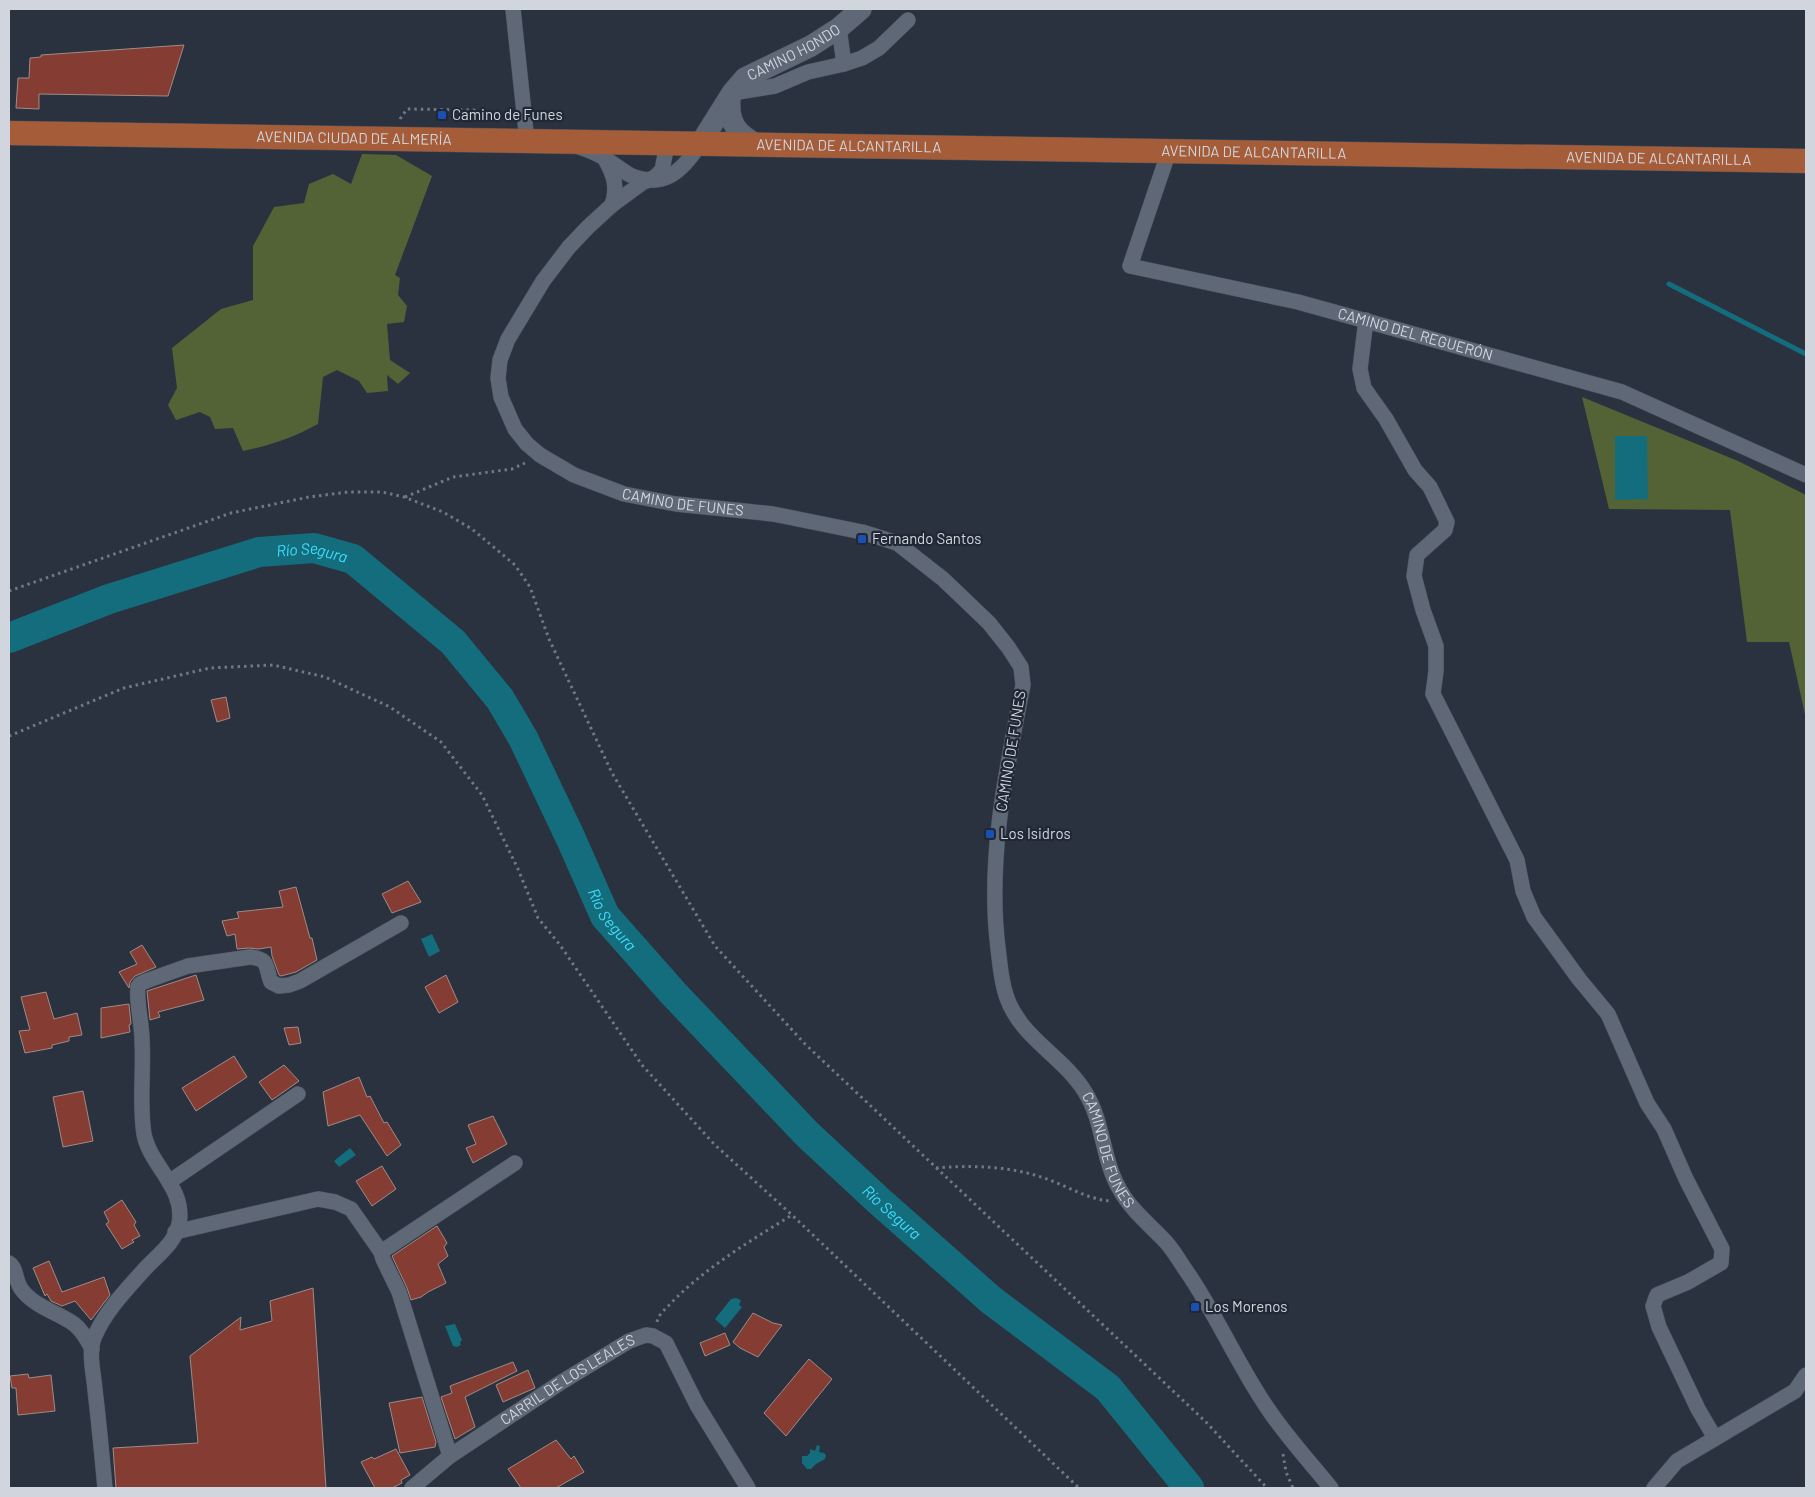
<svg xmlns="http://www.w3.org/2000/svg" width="1815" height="1497" viewBox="0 0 1815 1497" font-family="Barlow,sans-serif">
<rect width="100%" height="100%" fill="#2a323f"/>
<g fill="#536336">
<path d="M362 154 396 155 432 176 395 275 400 278 398 295 407 306 404 322 387 324 390 360 410 373 398 384 387 375 388 391 367 393 359 381 337 370 323 377 318 424C292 438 272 445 243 451L233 428 215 429 210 417 200 412 176 420 168 405 177 388 172 348 221 309 253 300V246L274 207 304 203 309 184 333 174 351 184Z"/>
<polygon points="1582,397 1738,461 1806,495 1806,719 1789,642 1747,642 1730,510 1609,509"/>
</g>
<g fill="#146d7d">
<polygon points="1615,436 1647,436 1648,499 1615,500"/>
<polygon points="432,934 440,951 429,957 421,939"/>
<polygon points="350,1148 356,1155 339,1167 334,1161"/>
<polygon points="736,1298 741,1300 739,1305 742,1307 725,1328 715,1319 731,1299"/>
<polygon points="455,1324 462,1340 460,1342 461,1345 457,1347 453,1346 445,1326"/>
<polygon points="817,1445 820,1446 819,1452 824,1453 826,1455 825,1459 816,1464 811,1469 807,1469 802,1463 802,1456 807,1456 810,1453 810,1449 815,1451"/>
</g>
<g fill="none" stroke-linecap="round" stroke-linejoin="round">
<polyline stroke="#146d7d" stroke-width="5" points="1669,284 1806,354"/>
<path stroke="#146d7d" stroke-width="30" id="s1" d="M9 638 109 599 259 552 314 548 353 559 453 642 500 699 523 738 571 839 605 916 673 993 807 1134 878 1200 991 1300 1108 1388 1189 1488"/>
</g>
<g fill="#853d33" stroke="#9f8b87">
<polygon points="184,45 168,96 39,94 39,109 16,108 18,78 29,78 30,58 41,57 41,55"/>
<polygon points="226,697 230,718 217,722 211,700"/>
<polygon points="408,881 421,902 392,913 382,894"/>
<polygon points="296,887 310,938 312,938 317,960 296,972 281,976 279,975 272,956 271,947 259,949 249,948 237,949 235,934 227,936 222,921 239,918 237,912 283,907 279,891"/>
<polygon points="142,945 156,967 135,976 130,982 129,988 119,972 137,964 130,952"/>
<polygon points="196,975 204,1000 158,1012 160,1017 150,1020 147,991"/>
<polygon points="446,975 458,1002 439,1013 425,987"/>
<polygon points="46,992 54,1019 77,1013 82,1035 69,1037 69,1041 52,1045 52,1048 25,1053 19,1031 30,1030 21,997"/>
<polygon points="129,1004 131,1024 129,1025 130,1032 101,1038 101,1008"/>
<polygon points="298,1027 301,1043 289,1045 284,1028"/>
<polygon points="234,1056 247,1077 196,1111 182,1088"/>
<polygon points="284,1065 299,1081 272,1100 259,1082"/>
<polygon points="359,1077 367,1097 370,1096 384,1123 387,1122 401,1145 387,1156 360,1115 328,1126 323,1092"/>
<polygon points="83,1091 93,1141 63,1147 53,1097"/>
<polygon points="493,1116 507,1144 473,1163 466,1148 476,1144 468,1125"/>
<polygon points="382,1166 396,1189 372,1206 356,1181"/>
<polygon points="122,1200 136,1222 134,1225 140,1236 132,1240 134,1242 122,1249 106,1224 109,1222 104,1212"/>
<polygon points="437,1226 447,1243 444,1247 448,1256 438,1264 446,1283 428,1292 421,1297 411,1300 407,1288 392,1256"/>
<polygon points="49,1261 62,1292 104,1277 110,1295 91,1320 75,1301 62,1306 51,1301 47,1294 45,1296 33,1268"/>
<polygon points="313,1288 326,1488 116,1488 113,1448 198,1443 190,1356 241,1317 240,1330 272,1321 270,1301"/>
<polygon points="753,1313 773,1323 782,1325 758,1357 740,1348 733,1342"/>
<polygon points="725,1333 730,1345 705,1356 700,1343"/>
<polygon points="809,1359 832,1379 786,1436 764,1413"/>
<polygon points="513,1362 517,1371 465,1397 475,1427 455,1439 441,1397 452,1393 450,1386"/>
<polygon points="528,1370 535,1388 503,1402 496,1385"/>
<polygon points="28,1374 29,1378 51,1375 55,1411 18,1415 16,1388 12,1388 10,1376"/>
<polygon points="422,1397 436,1442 435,1447 400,1453 389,1403"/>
<polygon points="556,1440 571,1459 574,1456 584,1472 556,1488 521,1488 508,1469"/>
<polygon points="396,1449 410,1475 401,1480 402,1483 392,1488 375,1488 361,1462 372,1457 374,1459"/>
</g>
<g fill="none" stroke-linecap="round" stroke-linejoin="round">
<g stroke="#484f5a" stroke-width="16">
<g id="street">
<polyline points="513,9 527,141"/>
<polyline points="839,28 844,64"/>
<polyline points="732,93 775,86 808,72 844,64 862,58 879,48 908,20"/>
<path id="s2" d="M660 143 665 155 662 170 655 177 642 183 612 205 588 227 569 247 543 281 508 339 500 360 498 378 501 397 515 429 527 444 540 455 574 475 624 494 676 504 773 514 862 532 897 543 943 579 989 623 1008 647 1021 667 1023 685C1006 771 987 860 998 948 1000 964 1001 982 1007 998 1021 1038 1064 1057 1085 1092 1104 1122 1102 1160 1120 1190 1131 1210 1151 1226 1166 1242 1174 1251 1180 1262 1187 1272 1216 1314 1237 1363 1266 1406 1285 1435 1309 1461 1331 1488"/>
<path d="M579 147C588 150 596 153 604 158 613 163 621 170 630 175 664 190 683 170 700 144"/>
<path id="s3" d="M1169 151 1130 266 1298 302 1622 392 1806 475"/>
<path d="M605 159C614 175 618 187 612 205"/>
<polyline points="1366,320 1360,369 1364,388 1386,419 1415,470 1430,487 1447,522 1445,530 1417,555 1414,576 1423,610 1436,646 1436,671 1433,694 1517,860 1523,891 1534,917 1579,979 1608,1014 1647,1103 1664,1129 1686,1179 1722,1249 1721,1263 1688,1282 1657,1295 1653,1306 1659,1327 1698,1409 1715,1438"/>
<polyline points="169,1182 298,1094"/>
<polyline points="175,1232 318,1199 335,1202 351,1209 381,1252"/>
<path d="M9 1263C17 1268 15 1282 22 1290 35 1307 57 1312 74 1324 82 1330 87 1339 92 1349"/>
<polyline points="450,1456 399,1292 383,1259 381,1252 515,1163"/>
<path d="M105 1488C102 1456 99 1423 95 1390 94 1375 88 1353 94 1338 104 1313 125 1291 143 1271 155 1257 175 1244 179 1224 186 1188 150 1166 144 1134 139 1105 144 1070 142 1040 142 1024 136 1001 138 987L140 984 146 981 188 966 250 957C270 959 265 967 271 982L279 986 289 985 300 981 401 923"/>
<path id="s4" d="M412 1488 450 1456 560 1383 629 1341 646 1335 653 1336 666 1343 697 1405 748 1488"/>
<polyline points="1654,1488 1677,1461 1795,1391 1806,1375"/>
</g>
</g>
<g stroke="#484f5a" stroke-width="22">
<g id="secondary">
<path d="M730 99C728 123 737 134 758 145"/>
<path id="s5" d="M700 144 732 93 745 78 811 46 839 28 861 9"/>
</g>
</g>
<g stroke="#484f5a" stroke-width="25">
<g id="primary">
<path id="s6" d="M9 133 1806 161"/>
</g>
</g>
<g stroke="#717883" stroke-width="3" stroke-dasharray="2.5 4" stroke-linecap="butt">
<polyline points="400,119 407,109 474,110 491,120"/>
<polyline points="405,497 453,477 512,469 525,463"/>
<polyline points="9,591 231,513 309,497 348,492 382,492 404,497 443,512 472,529 515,565 530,587 549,639 612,773 715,946 805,1044 1206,1422 1267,1488"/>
<polyline points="9,736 124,688 210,668 273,665 325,677 390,707 441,742 482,795 518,869 538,918 560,945 642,1065 714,1144 792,1215 1079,1488"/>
<path d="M936 1168C972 1165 1010 1166 1044 1178 1066 1185 1086 1199 1110 1201"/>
<path d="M657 1322C659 1313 667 1308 673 1301 708 1266 750 1241 792 1215"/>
<polyline points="1283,1454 1286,1472 1293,1488"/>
</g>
<use href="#street" stroke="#5f6876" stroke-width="15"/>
<use href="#secondary" stroke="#5f6876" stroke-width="21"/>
<use href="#primary" stroke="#a45c39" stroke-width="24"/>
</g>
<g fill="#1a4fb4" stroke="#212835" stroke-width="2">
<rect x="437" y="110" width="10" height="10" rx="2.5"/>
<rect x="857" y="534" width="10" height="10" rx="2.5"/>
<rect x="985" y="829" width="10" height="10" rx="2.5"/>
<rect x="1190" y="1302" width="10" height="10" rx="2.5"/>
</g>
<g text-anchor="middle" stroke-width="4.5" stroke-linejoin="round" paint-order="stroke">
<g font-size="15" fill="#d1d6de" stroke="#212835">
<text dy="5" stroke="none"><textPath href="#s5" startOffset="135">CAMINO HONDO</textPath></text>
<text dy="5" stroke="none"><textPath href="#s6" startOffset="345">AVENIDA CIUDAD DE ALMERÍA</textPath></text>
<text dy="5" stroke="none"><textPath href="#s6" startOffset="840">AVENIDA DE ALCANTARILLA</textPath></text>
<text dy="5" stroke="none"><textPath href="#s6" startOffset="1245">AVENIDA DE ALCANTARILLA</textPath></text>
<text dy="5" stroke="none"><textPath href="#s6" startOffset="1650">AVENIDA DE ALCANTARILLA</textPath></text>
<text dy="5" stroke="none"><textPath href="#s3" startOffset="415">CAMINO DEL REGUERÓN</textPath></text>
<text dy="5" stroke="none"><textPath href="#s2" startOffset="544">CAMINO DE FUNES</textPath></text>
<text transform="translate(1011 751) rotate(-81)" y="5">CAMINO DE FUNES</text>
<text dy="5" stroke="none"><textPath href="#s2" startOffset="1459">CAMINO DE FUNES</textPath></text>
<text dy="5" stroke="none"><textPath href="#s4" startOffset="190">CARRIL DE LOS LEALES</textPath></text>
</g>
<g font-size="15" fill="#d1d6de" stroke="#212835" text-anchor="start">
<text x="452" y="120">Camino de Funes</text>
<text x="872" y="544">Fernando Santos</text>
<text x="1000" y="839">Los Isidros</text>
<text x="1205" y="1312">Los Morenos</text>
</g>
<g font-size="16" font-style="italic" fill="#40dcfa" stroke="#212835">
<text dy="6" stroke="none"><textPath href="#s1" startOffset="318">Río Segura</textPath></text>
<text dy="6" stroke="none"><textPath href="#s1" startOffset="812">Río Segura</textPath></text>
<text dy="6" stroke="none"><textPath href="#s1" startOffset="1218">Río Segura</textPath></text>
</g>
</g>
<rect width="1815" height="1497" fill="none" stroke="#d1d6de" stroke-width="20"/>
</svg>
